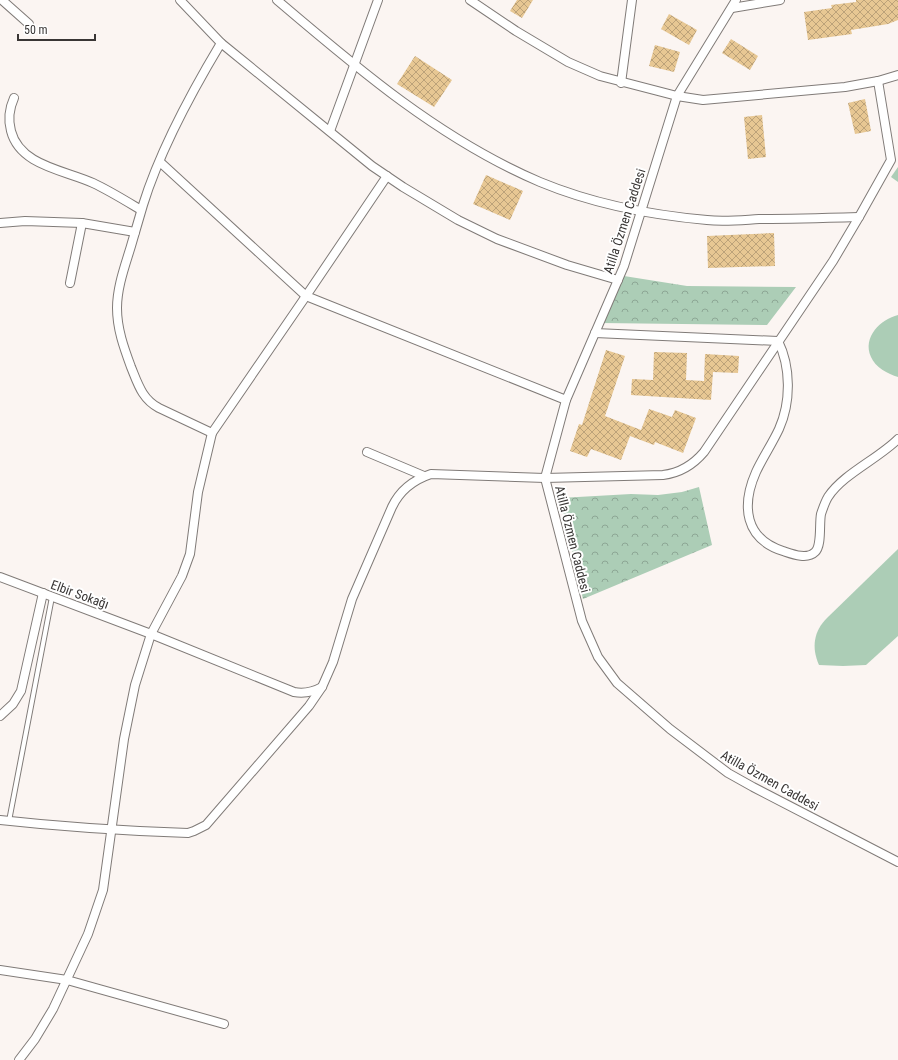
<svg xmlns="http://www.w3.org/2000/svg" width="898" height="1060" viewBox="0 0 898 1060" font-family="'Roboto Condensed',sans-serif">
<defs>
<pattern id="forest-crowns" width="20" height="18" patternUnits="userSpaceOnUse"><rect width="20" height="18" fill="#accdb6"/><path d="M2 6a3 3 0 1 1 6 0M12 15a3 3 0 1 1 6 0" fill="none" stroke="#8da795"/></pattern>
<pattern id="building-cross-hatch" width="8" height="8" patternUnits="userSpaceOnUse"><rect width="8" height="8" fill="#e7c793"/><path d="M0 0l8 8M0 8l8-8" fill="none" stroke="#bca279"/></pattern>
</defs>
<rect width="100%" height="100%" fill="#fbf5f2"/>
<g fill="#accdb6">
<polygon points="898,167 898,182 891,177"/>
<path d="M898 315V377C888 374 875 367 871 357 862 337 881 319 898 315Z"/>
<path d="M898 549V636L866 665 843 666 819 665C811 647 814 631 827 618Z"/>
</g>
<g fill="url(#forest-crowns)">
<polygon points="624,276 687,286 796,287 767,325 600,323"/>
<polygon points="699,487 712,545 583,599 560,498 631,494 658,495 682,492"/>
</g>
<g fill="url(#building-cross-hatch)">
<polygon points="517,0 533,0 522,18 510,11"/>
<polygon points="856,0 898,0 898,20 888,24 851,30 852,34 808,40 804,12 832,8 831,5 856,2"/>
<polygon points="669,14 697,30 689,45 661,29"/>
<polygon points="731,39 758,56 750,70 722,53"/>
<polygon points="655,45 680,52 674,72 649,66"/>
<polygon points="415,56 452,80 434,107 397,84"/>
<polygon points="865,99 871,131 855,134 848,103"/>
<polygon points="762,115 766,157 748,159 744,117"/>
<polygon points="486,175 523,191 510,220 473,204"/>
<polygon points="774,233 775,266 708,268 707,236"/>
<polygon points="606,350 625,356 605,416 641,430 649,409 672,417 675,410 696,418 683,453 655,442 654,445 630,436 621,460 591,449 587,457 570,451 579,424 582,425"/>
<polygon points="654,352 687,353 686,380 704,381 705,354 739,356 738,373 713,372 711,400 631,395 632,379 653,380"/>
</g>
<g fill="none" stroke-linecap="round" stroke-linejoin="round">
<g stroke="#807b78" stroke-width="6">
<polyline id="service" points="9,821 52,597"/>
</g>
<g stroke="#807b78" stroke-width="10">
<g id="minor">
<polyline points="2,0 29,24"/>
<polyline points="180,0 221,43 372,166 403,187 458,220 497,239 567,265 618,280"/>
<path d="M277 0C358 69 441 140 540 182 593 204 650 215 707 220 724 222 742 220 759 219 792 219 826 218 859 217"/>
<polyline points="470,0 516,31 568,62 600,76 677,96 703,100 845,87 878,81 898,75"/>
<polyline points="736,0 677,96 624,266 566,400 545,478 582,621 598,657 617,683 670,729 728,773 753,787 898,862"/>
<polyline points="732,8 780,0"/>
<polyline points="621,83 632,0"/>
<path d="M14 98C9 109 8 120 11 131 20 166 65 170 93 183 110 191 126 201 141 210"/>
<polyline points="330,131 378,0"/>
<polyline points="160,162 306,296 566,400"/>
<polyline points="0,223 25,221 82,223 135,232"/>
<polyline points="70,283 82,223"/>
<path d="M595 333 778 341C791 367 791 402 779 429 772 444 763 457 756 472 741 506 745 539 783 551 792 554 807 560 815 552 822 546 819 524 821 514 823 508 825 502 828 497 843 474 878 459 898 439"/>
<path d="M212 433 159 408C142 399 138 384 131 367 124 348 117 329 117 308 117 287 125 266 131 246 135 232 139 219 143 205 160 150 191 93 221 43"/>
<polyline points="367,452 424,476"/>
<path d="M0 577 151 634 294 692C305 694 313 692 322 687"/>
<polyline points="0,716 13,704 21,691 43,593"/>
<path d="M0 820C63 827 125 831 188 833L194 831 206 825 309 706 322 687 333 662 352 599 392 507C400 490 413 480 431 474L545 478 663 475C680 473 693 465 704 452L833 261 859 217 891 160 878 81"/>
<polyline points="0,970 67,980 224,1024"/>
<polyline points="19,1060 35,1039 53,1009 88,934 103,890 124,739 135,685 151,634 182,576 190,554 198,492 212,433 306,296 387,176"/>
</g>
</g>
<use href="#service" stroke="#fff" stroke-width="4"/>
<use href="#minor" stroke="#fff" stroke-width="8"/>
</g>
<g text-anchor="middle" stroke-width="4" stroke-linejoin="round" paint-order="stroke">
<g font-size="13" fill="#393635" stroke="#fff">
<text transform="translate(624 221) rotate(-72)" y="5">Atilla Özmen Caddesi</text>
<text transform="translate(573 539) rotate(76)" y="5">Atilla Özmen Caddesi</text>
<text transform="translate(80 594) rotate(20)" y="5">Elbir Sokağı</text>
<text transform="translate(770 780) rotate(29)" y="5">Atilla Özmen Caddesi</text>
</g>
</g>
<path d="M18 34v6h77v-6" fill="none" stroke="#393635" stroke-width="2"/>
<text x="24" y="34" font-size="12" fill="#393635" stroke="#ffffff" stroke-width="3" paint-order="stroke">50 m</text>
</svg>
